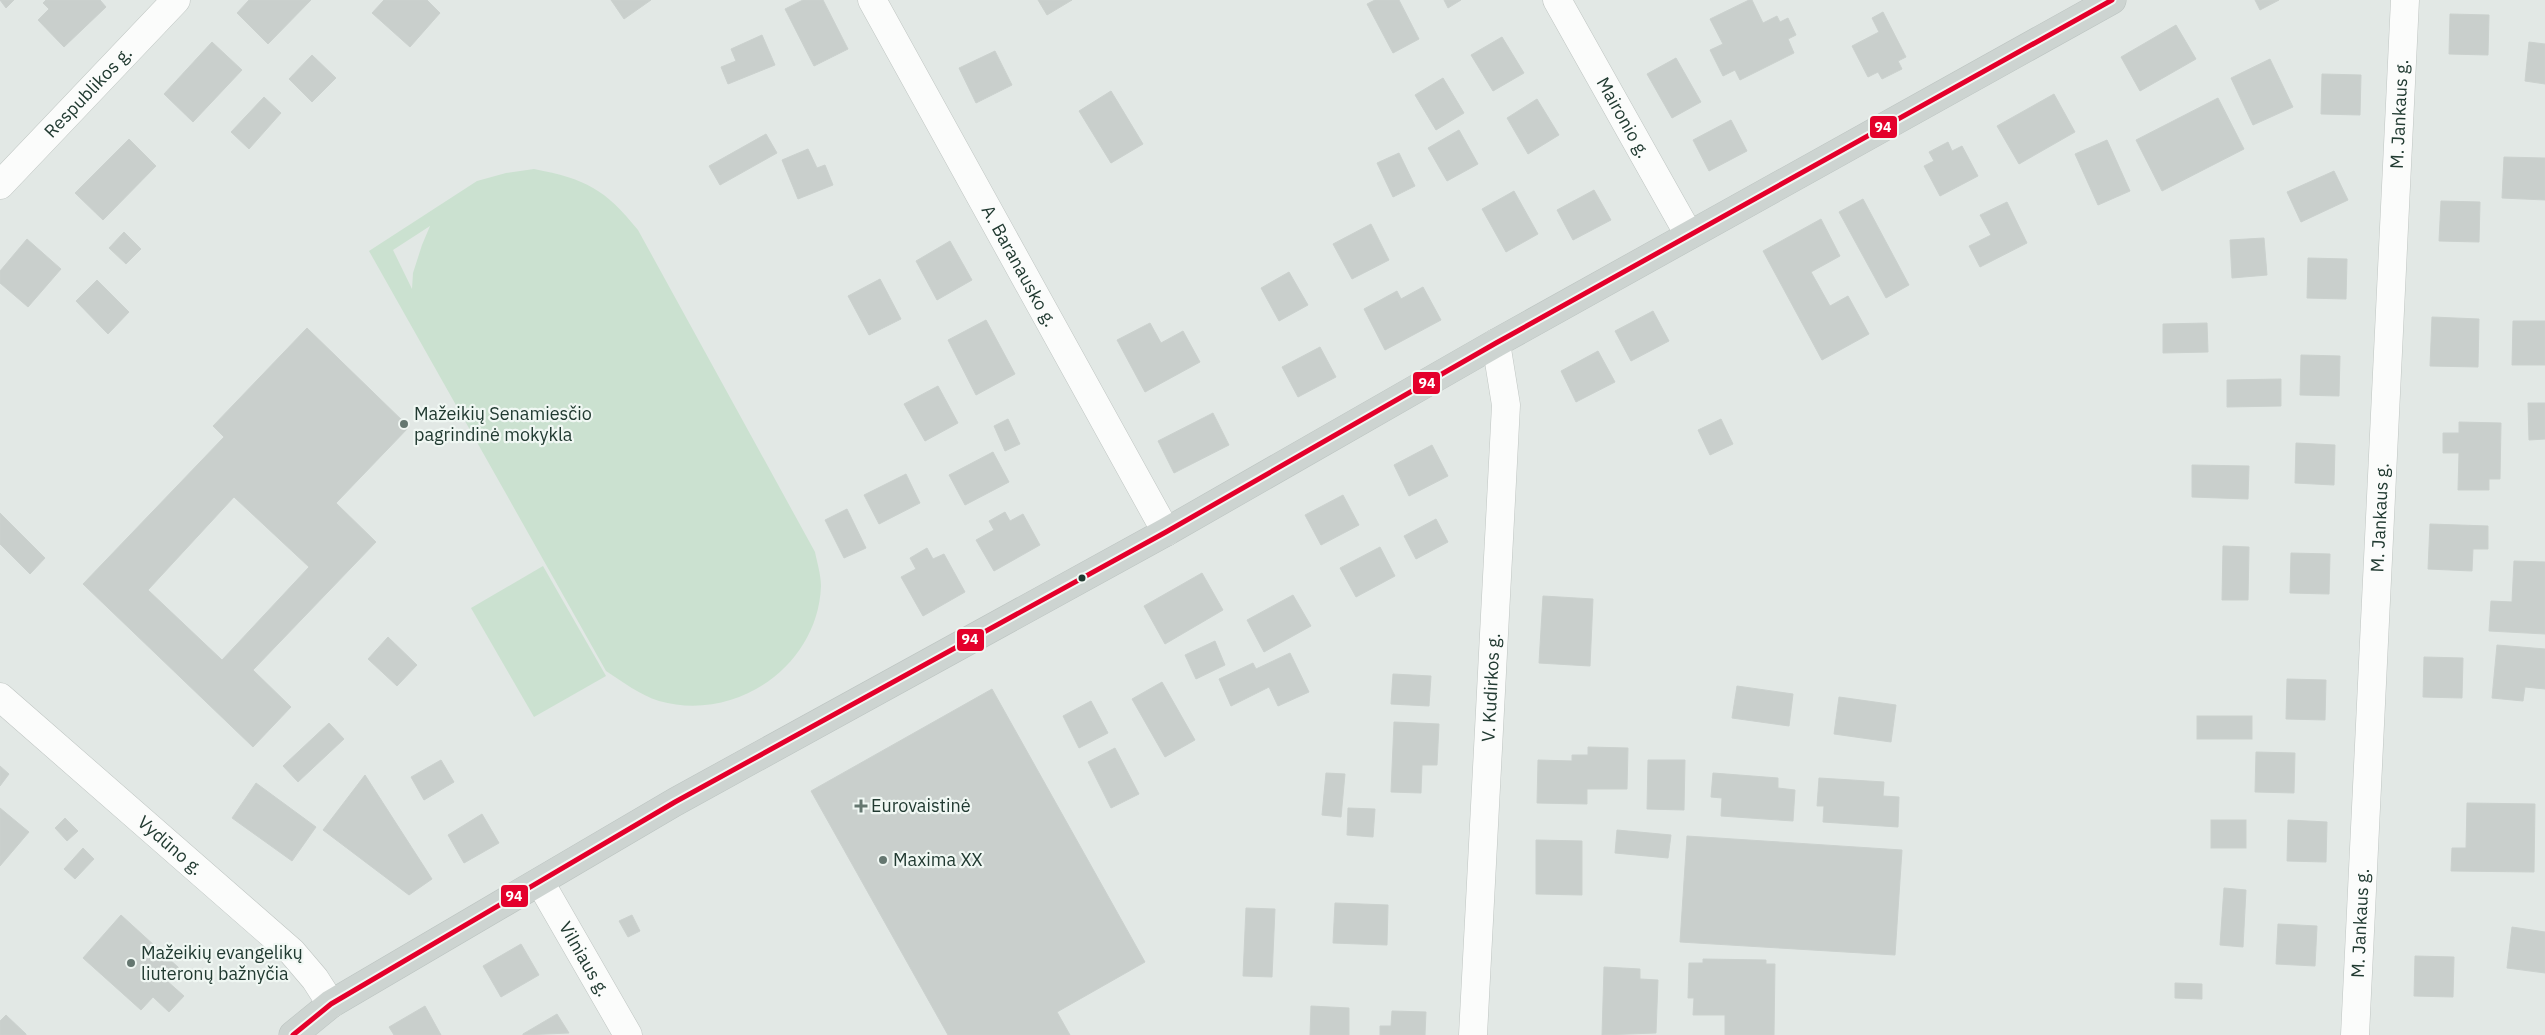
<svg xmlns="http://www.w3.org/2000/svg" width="2545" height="1035" viewBox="0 0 2545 1035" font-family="'IBM Plex Sans',sans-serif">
<rect width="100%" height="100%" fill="#e2e8e5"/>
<g fill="#cbe1d0" fill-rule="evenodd">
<path d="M534 169C586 179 605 189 638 230L815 552C817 562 821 575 821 586 818 666 736 723 659 701 640 695 623 682 606 671L369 251 477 181 506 173ZM430 226 422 245 413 273 412 289 393 250Z"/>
<polygon points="543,566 606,676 534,717 471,608"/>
</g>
<g fill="#c9cfcc" stroke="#cbd1ce" fill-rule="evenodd">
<polygon points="0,0 14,0 6,8"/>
<polygon points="46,0 100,0 106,7 64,47 38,20 49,9 43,3"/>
<polygon points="249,0 311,0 268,44 237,13"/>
<polygon points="384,0 427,0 440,13 410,47 372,13"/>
<polygon points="611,0 651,0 624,19"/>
<polygon points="803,0 823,0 848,49 814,66 785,9"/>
<polygon points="1038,0 1072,0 1047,15"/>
<polygon points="1375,0 1399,0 1419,39 1393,53 1367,4"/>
<polygon points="1444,0 1461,0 1448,8"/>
<polygon points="1749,0 1752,0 1763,23 1777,16 1780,22 1788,18 1796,35 1788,39 1794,53 1740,80 1735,70 1723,76 1710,50 1723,44 1710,19"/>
<polygon points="2255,0 2279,0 2260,10"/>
<polygon points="1883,12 1906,57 1898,61 1902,69 1882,79 1878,72 1868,77 1852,46 1879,32 1872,18"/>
<polygon points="2450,14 2489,15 2488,55 2449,54"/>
<polygon points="2176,25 2196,59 2140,91 2121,57"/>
<polygon points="762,35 775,65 728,84 721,67 736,61 731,49"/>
<polygon points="1502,37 1524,73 1493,91 1471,55"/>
<polygon points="212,42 242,70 193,122 164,94"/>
<polygon points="2529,42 2545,44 2545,84 2525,81"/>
<polygon points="995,51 1012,85 976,103 959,68"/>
<polygon points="312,55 336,78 312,102 289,79"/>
<polygon points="1676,58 1701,102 1672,118 1647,74"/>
<polygon points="2270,59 2293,107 2253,125 2231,78"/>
<polygon points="2322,74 2361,75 2360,115 2321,114"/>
<polygon points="1443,78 1464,113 1436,130 1415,95"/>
<polygon points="1111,91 1143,144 1111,163 1079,111"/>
<polygon points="2054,94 2075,132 2019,164 1997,126"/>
<polygon points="264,97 281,113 249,149 231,132"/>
<polygon points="2218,98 2244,149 2162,191 2136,140"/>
<polygon points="1537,99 1559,135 1528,154 1507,118"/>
<polygon points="1731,120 1747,151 1709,171 1693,140"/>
<polygon points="1459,130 1478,164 1447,181 1428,148"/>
<polygon points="766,134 777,153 720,185 709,166"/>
<polygon points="129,139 156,166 103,220 75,193"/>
<polygon points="2107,140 2130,191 2098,205 2075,154"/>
<polygon points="1948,142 1952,151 1962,146 1978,176 1940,196 1924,166 1934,161 1929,152"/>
<polygon points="808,149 817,168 825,165 833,185 798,199 782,160"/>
<polygon points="1399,153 1415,186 1393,197 1377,163"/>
<polygon points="2504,157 2545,158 2545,200 2502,198"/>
<polygon points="2334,171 2348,200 2301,222 2287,192"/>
<polygon points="1594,190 1611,220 1573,240 1557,210"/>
<polygon points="1514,191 1538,234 1506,252 1482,209"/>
<polygon points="1863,199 1909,285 1886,298 1839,212"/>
<polygon points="2441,201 2480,202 2479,242 2439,241"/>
<polygon points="2007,202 2027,243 1980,267 1969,246 1991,235 1980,215"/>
<polygon points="1821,219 1840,256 1811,272 1830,306 1848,296 1869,334 1822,360 1763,251"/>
<polygon points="1371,224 1389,260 1352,279 1333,244"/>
<polygon points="124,232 141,249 126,264 109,248"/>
<polygon points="2264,238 2267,275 2232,278 2230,240"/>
<polygon points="27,239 61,269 28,307 0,283 0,271"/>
<polygon points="950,241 972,280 937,300 916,261"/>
<polygon points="2308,258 2347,259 2346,299 2307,298"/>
<polygon points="1289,272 1308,305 1279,321 1261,288"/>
<polygon points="880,279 901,319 869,335 848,296"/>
<polygon points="97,280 129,312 108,334 76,301"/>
<polygon points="1423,287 1441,320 1385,350 1364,309 1397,291 1401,299"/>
<polygon points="1653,311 1669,341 1631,361 1615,331"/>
<polygon points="2432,317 2479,319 2478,367 2430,366"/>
<polygon points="986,320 1015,374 976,395 948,340"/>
<polygon points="2513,321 2545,321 2545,365 2512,365"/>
<polygon points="1150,323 1161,343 1183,331 1200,362 1145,392 1117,340"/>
<polygon points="2207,323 2208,352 2163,353 2163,324"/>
<path d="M307 328 409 427 336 503 376 542 253 670 291 707 253 747 83 584 224 437 213 426ZM234 497 309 567 222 660 148 590Z"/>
<polygon points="1320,347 1336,377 1298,397 1282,367"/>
<polygon points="1598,351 1615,382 1576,402 1561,371"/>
<polygon points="2301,355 2340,356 2339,396 2300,395"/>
<polygon points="2281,379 2281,406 2227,407 2227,380"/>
<polygon points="938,386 958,423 925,441 904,404"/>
<polygon points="2528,403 2545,403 2545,439 2529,440"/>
<polygon points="1213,413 1229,445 1174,473 1158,441"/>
<polygon points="1008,419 1020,444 1005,451 994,426"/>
<polygon points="1721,419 1733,444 1710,455 1698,430"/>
<polygon points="2459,422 2501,423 2500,479 2489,479 2489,490 2458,490 2459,453 2443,453 2443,433 2459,433"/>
<polygon points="2296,443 2335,445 2334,485 2295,483"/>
<polygon points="1432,445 1448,476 1409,496 1394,465"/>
<polygon points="993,452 1009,482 965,505 949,475"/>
<polygon points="2192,465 2249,466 2248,499 2192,497"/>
<polygon points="906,474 920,503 879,524 864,495"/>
<polygon points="1343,495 1359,525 1321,545 1305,515"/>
<polygon points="847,509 866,548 844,558 825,520"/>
<polygon points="1005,512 1010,521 1023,514 1040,545 994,571 976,540 994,530 989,521"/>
<polygon points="0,513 45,558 30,574 0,544"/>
<polygon points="1436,519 1448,542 1416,559 1404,536"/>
<polygon points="2430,524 2488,526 2488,549 2473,549 2472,571 2428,569"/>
<polygon points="2223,546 2249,547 2248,600 2222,600"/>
<polygon points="1380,547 1395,576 1356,597 1340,568"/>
<polygon points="927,548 933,559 944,554 965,592 923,616 901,577 916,569 910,558"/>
<polygon points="2291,553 2330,554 2329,594 2290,593"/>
<polygon points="2514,561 2545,562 2545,634 2489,631 2491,601 2512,602"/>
<polygon points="1202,573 1223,610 1165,644 1144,606"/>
<polygon points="1293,595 1311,626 1264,652 1247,620"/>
<polygon points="1543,596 1593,599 1590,666 1539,663"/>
<polygon points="388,637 417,665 397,686 368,659"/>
<polygon points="1215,641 1225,665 1196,679 1185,655"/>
<polygon points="2497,645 2545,649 2545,689 2525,687 2523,701 2492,698"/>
<polygon points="1290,653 1309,692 1278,706 1269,687 1231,706 1219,679 1253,663 1256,669"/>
<polygon points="2424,657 2463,658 2462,698 2423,697"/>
<polygon points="1393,674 1431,676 1429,706 1391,704"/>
<polygon points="2287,679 2326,680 2325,720 2286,719"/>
<polygon points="1162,682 1195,740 1165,757 1132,699"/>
<polygon points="1737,686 1793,694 1789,726 1732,718"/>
<polygon points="992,689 1145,962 1057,1012 1070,1035 948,1035 811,791"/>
<polygon points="1839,697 1896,705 1891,742 1834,734"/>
<polygon points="1091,701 1108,733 1079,748 1063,716"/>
<rect x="2197" y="716" width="55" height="23"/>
<polygon points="1394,722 1439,724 1437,765 1422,765 1421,793 1391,792"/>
<polygon points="329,723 344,739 298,782 283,766"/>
<polygon points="1588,747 1628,748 1627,789 1587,789 1587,804 1537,803 1538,760 1572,761 1572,755 1588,755"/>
<polygon points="1115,748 1139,794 1111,808 1088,762"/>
<polygon points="2256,752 2295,753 2294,793 2255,792"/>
<polygon points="441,760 454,782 424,800 411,777"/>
<polygon points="1648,760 1685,760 1684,810 1647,809"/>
<polygon points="0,766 9,774 0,786"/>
<polygon points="1326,773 1345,774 1341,817 1322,815"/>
<polygon points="1713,773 1778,778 1778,788 1795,790 1793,821 1721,816 1722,798 1711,797"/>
<polygon points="365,775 432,879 409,895 323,830"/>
<polygon points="1819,778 1884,782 1883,796 1899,797 1898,827 1823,822 1824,806 1817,806"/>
<polygon points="256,783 316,827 292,861 232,818"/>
<polygon points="2467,803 2535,804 2534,872 2451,871 2452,848 2466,848"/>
<polygon points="0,808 29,832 0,866"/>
<polygon points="1348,808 1375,809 1373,837 1347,835"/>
<polygon points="482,814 499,843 464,863 448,835"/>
<polygon points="65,818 78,831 67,841 55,828"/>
<rect x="2211" y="820" width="35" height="28"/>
<polygon points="2288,820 2327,822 2326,862 2287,861"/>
<polygon points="1617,830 1671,835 1668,858 1615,853"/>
<polygon points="1687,836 1902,850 1895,955 1680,942"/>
<polygon points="1536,840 1582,841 1582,895 1536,894"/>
<polygon points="83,848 94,859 75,879 64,869"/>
<polygon points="2224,888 2246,890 2243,947 2220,945"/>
<polygon points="1335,903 1388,905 1387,945 1333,943"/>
<polygon points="1246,908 1275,909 1272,977 1243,976"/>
<polygon points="121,915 179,968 167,981 184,996 169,1012 153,997 141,1010 83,958"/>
<polygon points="632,915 640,931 628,937 619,921"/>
<polygon points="2278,924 2317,926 2315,966 2276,964"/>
<polygon points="2512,927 2545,932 2545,973 2507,968"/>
<polygon points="521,944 539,975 501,997 483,966"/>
<polygon points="2415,956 2454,957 2453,997 2414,996"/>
<polygon points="1703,959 1766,960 1766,964 1775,964 1774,1035 1725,1035 1725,1015 1693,1015 1694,998 1688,998 1689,963 1703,963"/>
<polygon points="1604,967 1640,969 1640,979 1658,980 1656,1033 1602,1035"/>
<polygon points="2175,983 2202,984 2202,999 2175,998"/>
<polygon points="425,1006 441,1035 394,1035 389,1027"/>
<polygon points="1311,1006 1349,1008 1349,1035 1310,1035"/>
<polygon points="1392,1011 1426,1012 1425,1035 1380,1035 1380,1026 1391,1026"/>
<polygon points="557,1014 569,1033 523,1035 523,1034"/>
<polygon points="6,1015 26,1034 26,1035 0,1035 0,1021"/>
</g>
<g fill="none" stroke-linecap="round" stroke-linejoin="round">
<g stroke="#bfc5c2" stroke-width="29">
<g id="street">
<path id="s1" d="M872 0 1166 532"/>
<path id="s2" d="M1557 0 1689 235"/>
<path id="s3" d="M0 185 176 0"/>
<path id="s4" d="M0 697 292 952 315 979 331 1004"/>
<path id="s5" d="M540 882 628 1035"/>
<path id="s6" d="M1473 1035 1506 405 1496 343"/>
<path id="s7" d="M2355 1035 2405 0"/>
</g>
</g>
<g stroke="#bcc4c1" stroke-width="29">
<polyline id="primary" points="293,1035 331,1004 675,802 1166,532 1496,343 2112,0"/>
</g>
<use href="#street" stroke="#fbfcfb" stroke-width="28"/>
<use href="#primary" stroke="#cdd4d1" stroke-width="28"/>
<g stroke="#f0f7f3" stroke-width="9">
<polyline id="bus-1" points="293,1035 331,1004 675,802 1166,532 1496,343 2112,0"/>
</g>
<use href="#bus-1" stroke="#e4002b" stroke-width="5"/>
</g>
<g fill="#657770" stroke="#f0f7f3" stroke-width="2">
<circle cx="404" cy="424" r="5"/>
<path d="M858.5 798.5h5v5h5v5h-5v5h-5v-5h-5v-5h5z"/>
<circle cx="883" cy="860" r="5"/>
<circle cx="131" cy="963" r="5"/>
</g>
<circle fill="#213a31" stroke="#f0f7f3" stroke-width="2" cx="1082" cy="578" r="4.5"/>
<g text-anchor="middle" stroke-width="4.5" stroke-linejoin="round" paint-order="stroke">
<g font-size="18" fill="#213a31" stroke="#f0f7f3">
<text dy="6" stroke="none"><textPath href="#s3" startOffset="128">Respublikos g.</textPath></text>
<text dy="6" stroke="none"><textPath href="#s7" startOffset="922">M. Jankaus g.</textPath></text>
<text dy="6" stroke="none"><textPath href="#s2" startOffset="135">Maironio g.</textPath></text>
<text dy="6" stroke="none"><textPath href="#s1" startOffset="304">A. Baranausko g.</textPath></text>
<text dy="6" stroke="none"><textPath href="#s7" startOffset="518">M. Jankaus g.</textPath></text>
<text dy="6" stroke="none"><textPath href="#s6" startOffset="348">V. Kudirkos g.</textPath></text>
<text dy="6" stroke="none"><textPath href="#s4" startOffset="226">Vydūno g.</textPath></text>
<text dy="6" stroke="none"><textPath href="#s7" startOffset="112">M. Jankaus g.</textPath></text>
<text dy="6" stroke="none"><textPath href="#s5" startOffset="89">Vilniaus g.</textPath></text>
</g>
<g font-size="18" fill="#213a31" stroke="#f0f7f3" text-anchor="start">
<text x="414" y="420">Mažeikių Senamiesčio<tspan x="414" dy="21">pagrindinė mokykla</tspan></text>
<text x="871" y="812">Eurovaistinė</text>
<text x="893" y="866">Maxima XX</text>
<text x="141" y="959">Mažeikių evangelikų<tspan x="141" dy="21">liuteronų bažnyčia</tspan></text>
</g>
</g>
<g stroke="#f0f7f3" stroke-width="2">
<rect x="1869" y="115" width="29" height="24" rx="5" fill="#e4002b"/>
<rect x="1412" y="371" width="29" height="24" rx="5" fill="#e4002b"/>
<rect x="956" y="628" width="29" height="24" rx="5" fill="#e4002b"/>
<rect x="500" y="884" width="29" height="24" rx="5" fill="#e4002b"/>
</g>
<g font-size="14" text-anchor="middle" font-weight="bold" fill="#fff">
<text x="1883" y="132">94</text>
<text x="1427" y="388">94</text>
<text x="970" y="644">94</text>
<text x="514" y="901">94</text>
</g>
</svg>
